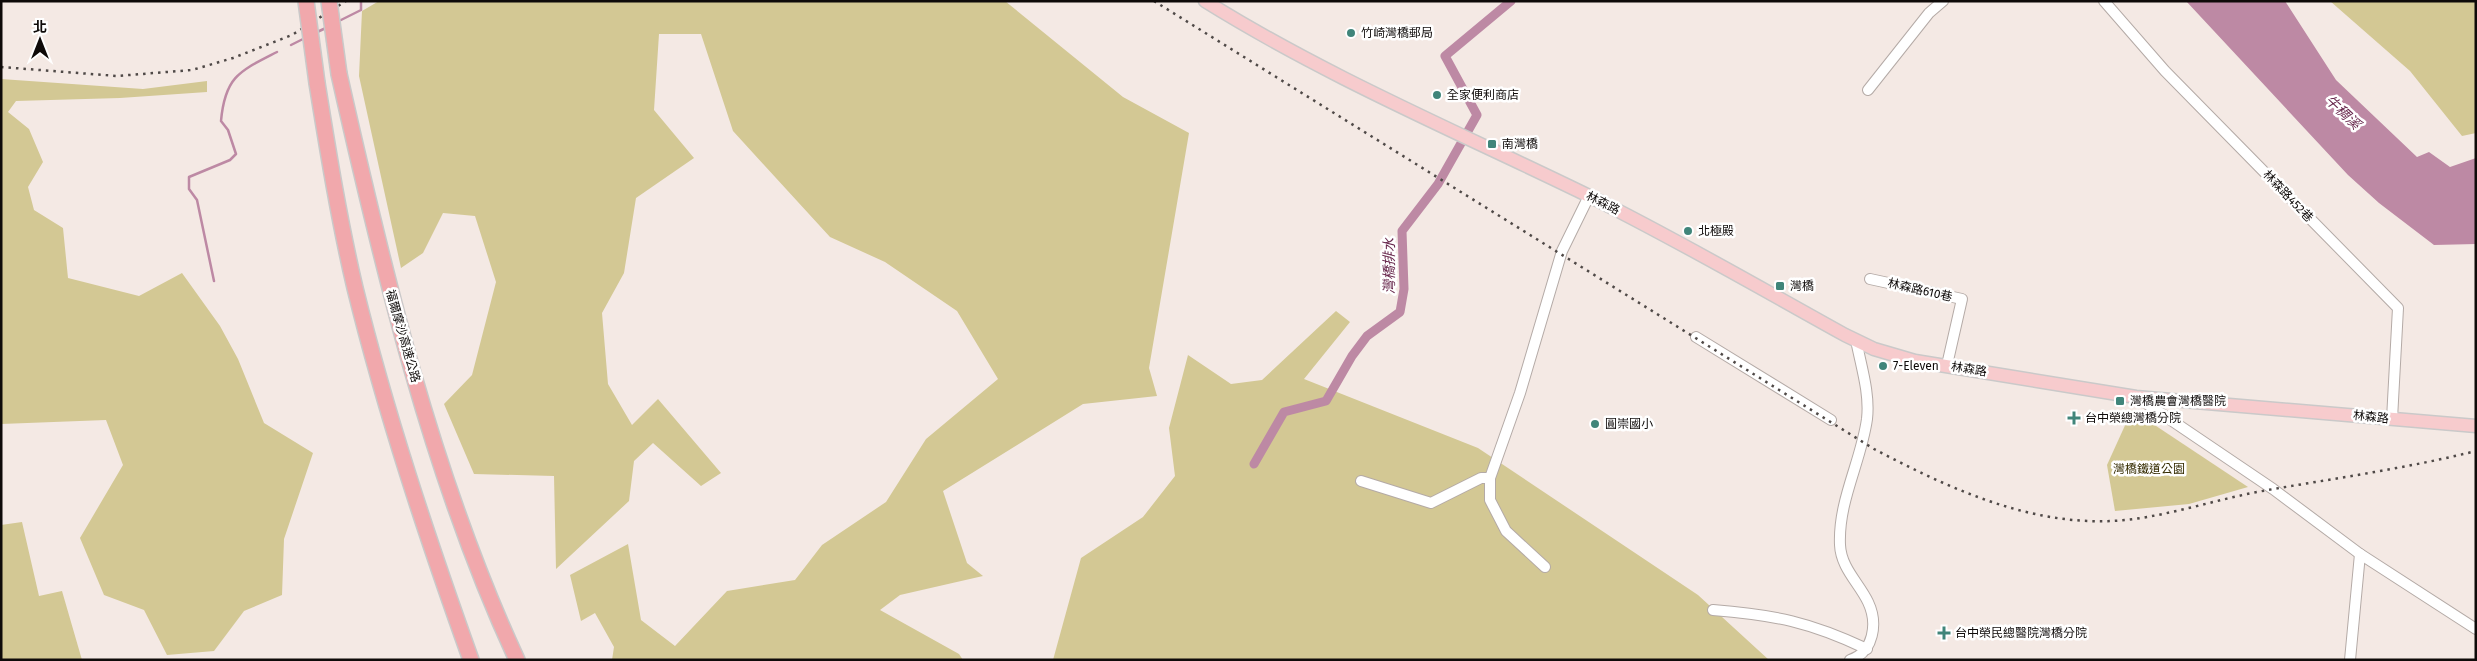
<svg xmlns="http://www.w3.org/2000/svg" width="2477" height="661" viewBox="0 0 2477 661" font-family="'Fira Sans','Noto Sans TC',sans-serif">
<rect width="100%" height="100%" fill="#f4e9e4"/>
<g fill="#d3c894">
<polygon points="379,1 1005,1 1123,97 1189,133 1149,368 1157,396 1083,404 943,491 967,563 983,576 900,595 880,610 959,654 963,660 612,660 614,647 595,613 581,621 570,575 628,544 641,620 675,646 727,591 795,580 822,545 886,502 926,439 998,379 957,311 885,262 830,237 733,131 701,34 659,34 654,110 694,158 636,198 624,273 602,313 608,384 632,425 658,399 721,473 701,486 653,443 634,461 629,501 556,569 554,476 474,474 444,404 472,375 496,282 475,216 443,213 423,253 401,268 359,76 362,11"/>
<polygon points="2330,1 2476,1 2476,133 2462,136 2410,71"/>
<polygon points="1,79 143,89 207,81 207,92 120,98 16,101 8,112 29,129 43,162 28,187 34,210 63,228 68,278 139,296 182,273 220,326 238,359 264,423 313,453 284,539 282,595 244,611 214,651 167,655 144,610 104,595 80,538 123,465 106,420 1,424"/>
<polygon points="1336,311 1350,322 1304,379 1478,448 1698,595 1769,660 1053,660 1081,558 1143,517 1175,476 1169,428 1188,355 1231,384 1262,380"/>
<polygon points="2132,410 2248,487 2189,504 2115,511 2107,465"/>
<polygon points="22,522 39,596 62,591 82,660 1,660 1,525"/>
</g>
<polygon fill="#bd89a4" points="2186,1 2285,1 2336,80 2417,157 2429,152 2450,167 2476,158 2476,244 2434,245 2379,203 2348,175"/>
<g fill="none" stroke-linecap="round" stroke-linejoin="round">
<g stroke="#bd89a4" stroke-width="2.5">
<polyline points="337,22 361,10 361,1"/>
<polyline points="315,33 328,27"/>
<polyline points="291,45 305,38"/>
<path d="M214 281 197 200 189 189V177L230 160 236 154 228 130 221 121C225 76 240 71 277 52"/>
</g>
<polyline stroke="#bd89a4" stroke-width="9" points="1254,464 1284,412 1326,401 1352,356 1367,336 1400,312 1404,289 1402,231 1438,184 1477,115 1445,56 1511,1"/>
<g stroke="#b4aaa6" stroke-width="12">
<g id="minor">
<polyline points="2104,1 2165,71 2398,308 2392,419"/>
<polyline points="1868,90 1929,13 1943,1"/>
<polyline points="1870,279 1962,299 1947,365"/>
<polyline points="1696,337 1831,420"/>
<polyline points="2137,397 2273,489 2360,554 2476,629"/>
<polyline points="1361,481 1431,503 1481,478 1490,478"/>
<polyline points="1545,567 1506,531 1490,500 1490,478 1520,393 1562,251 1589,196"/>
<path d="M1713 610C1775 615 1810 622 1867 649"/>
<path d="M1850 660C1874 652 1878 623 1868 602 1859 583 1841 568 1840 545 1838 501 1861 462 1867 419 1870 393 1861 366 1856 340"/>
<polyline points="2350,660 2360,554"/>
</g>
</g>
<g stroke="#cac9c9" stroke-width="15">
<path id="major" d="M1205 1C1327 77 1460 133 1589 196 1676 239 1760 288 1845 335L1874 349 1915 361 2136 397 2476 426"/>
</g>
<g stroke="#cac9c9" stroke-width="18">
<g id="highway">
<path d="M339 74C383 270 432 477 517 660"/>
<path d="M317 83C328 151 339 220 355 288 386 414 427 537 471 660"/>
</g>
</g>
<use href="#minor" stroke="#fff" stroke-width="10"/>
<use href="#major" stroke="#f7cbcd" stroke-width="12"/>
<use href="#highway" stroke="#f1a8ac" stroke-width="15"/>
<g stroke="#4f4947" stroke-width="2.5" stroke-dasharray="2.5 5" stroke-linecap="butt">
<path d="M1154 1 1874 449C1958 493 2049 535 2147 517 2187 510 2227 497 2268 490 2337 478 2408 468 2476 451"/>
<polyline points="1,67 117,76 192,70 233,58 292,35 346,1"/>
</g>
<g stroke="#cac9c9" stroke-width="18" stroke-linecap="butt">
<g id="highway-bridge">
<polyline points="306,1 317,83"/>
<polyline points="329,1 339,74"/>
</g>
</g>
<use href="#highway-bridge" stroke="#f1a8ac" stroke-width="15"/>
</g>
<g fill="#40857a" stroke="#fff" stroke-width="2">
<circle cx="1351" cy="33" r="5"/>
<circle cx="1437" cy="95" r="5"/>
<rect x="1487" y="139" width="10" height="10" rx="2.5"/>
<circle cx="1688" cy="231" r="5"/>
<rect x="1775" y="281" width="10" height="10" rx="2.5"/>
<circle cx="1883" cy="366" r="5"/>
<rect x="2115" y="396" width="10" height="10" rx="2.5"/>
<path d="M2071.5 410.5h5v5h5v5h-5v5h-5v-5h-5v-5h5z"/>
<circle cx="1595" cy="424" r="5"/>
<path d="M1941.5 625.5h5v5h5v5h-5v5h-5v-5h-5v-5h5z"/>
</g>
<g text-anchor="middle" stroke-width="5" stroke-linejoin="round" paint-order="stroke">
<g font-size="12" fill="#0e0a09" stroke="#fff" text-anchor="start">
<text x="1361" y="37">竹崎灣橋郵局</text>
<text x="1447" y="99">全家便利商店</text>
<text x="1502" y="148">南灣橋</text>
<text x="1698" y="235">北極殿</text>
<text x="1790" y="290">灣橋</text>
<text x="1893" y="370">7-Eleven</text>
<text x="2130" y="405">灣橋農會灣橋醫院</text>
<text x="2085" y="422">台中榮總灣橋分院</text>
<text x="1605" y="428">圓崇國小</text>
<text x="1955" y="637">台中榮民總醫院灣橋分院</text>
</g>
<g font-size="12" fill="#0e0a09" stroke="#fff">
<text transform="translate(2288 196) rotate(46)" y="4">林森路452巷</text>
<text transform="translate(1603 203) rotate(27)" y="4">林森路</text>
<text transform="translate(1920 290) rotate(13)" y="4">林森路610巷</text>
<text transform="translate(403 336) rotate(74)" y="4">福爾摩沙高速公路</text>
<text transform="translate(1969 369) rotate(9)" y="4">林森路</text>
<text transform="translate(2371 417) rotate(6)" y="4">林森路</text>
</g>
<g font-size="12" fill="#342b00" stroke="#fff">
<text x="2149" y="473">灣橋鐵道公園</text>
</g>
<g font-size="14" font-style="italic" fill="#68284d" stroke="#fff">
<text transform="translate(2343 112) rotate(43)" y="5">牛稠溪</text>
<text transform="translate(1389 266) rotate(-90)" y="5">灣橋排水</text>
</g>
</g>
<rect width="2477" height="661" fill="none" stroke="#0e0a09" stroke-width="5"/>
<g transform="translate(40 40)" stroke="#ffffff" stroke-width="4" paint-order="stroke">
<path d="M0-4L9 19L0 12L-9 19Z" fill="#0e0a09"/>
<text y="-8" font-size="14" font-weight="bold" text-anchor="middle" fill="#0e0a09">北</text>
</g>
</svg>
